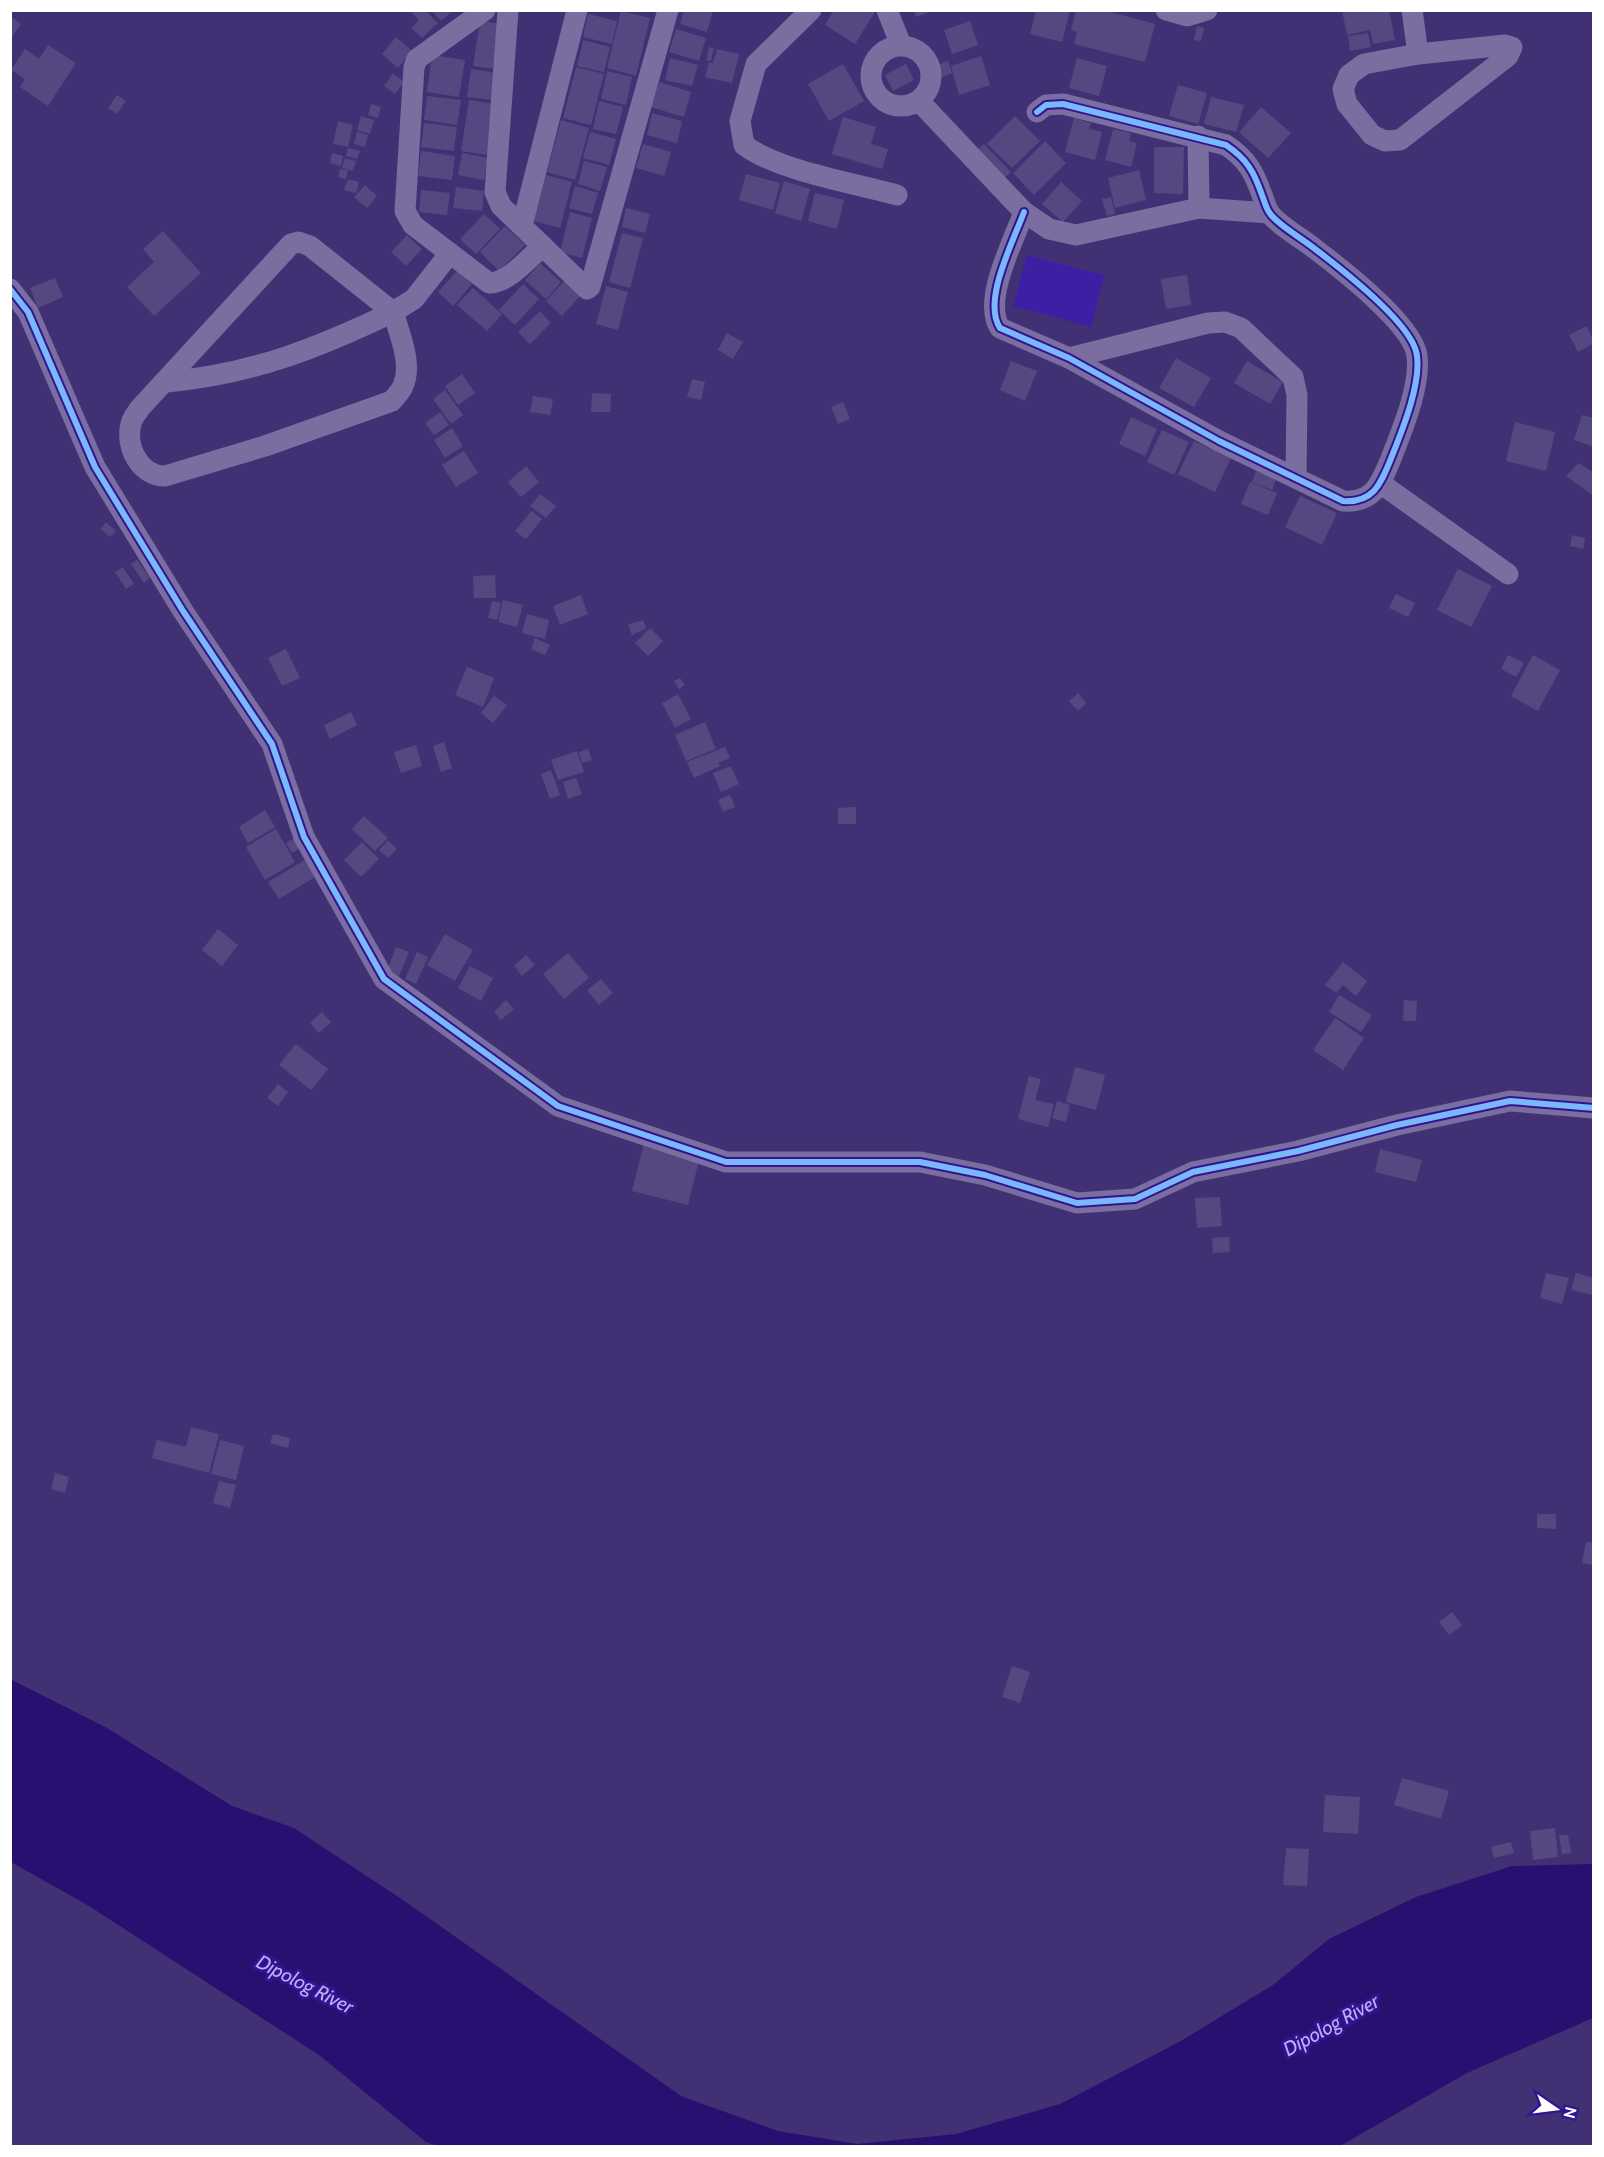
<svg xmlns="http://www.w3.org/2000/svg" width="1604" height="2157" viewBox="0 0 1604 2157" font-family="Cabin,sans-serif">
<rect width="100%" height="100%" fill="#413174"/>
<polygon fill="#3d1fa4" points="1027,255 1104,275 1091,327 1013,306"/>
<polygon fill="#27106f" points="10,1679 107,1728 232,1806 294,1828 406,1902 681,2096 778,2131 857,2144 956,2134 1060,2104 1179,2042 1273,1985 1329,1939 1416,1897 1512,1866 1593,1864 1593,2018 1467,2073 1340,2146 438,2146 426,2142 319,2055 89,1906 11,1862"/>
<g fill="#554880">
<polygon points="415,10 425,10 438,23 422,38 411,28 419,20 412,13"/>
<polygon points="431,10 453,10 441,21"/>
<polygon points="684,10 713,10 707,32 680,24"/>
<polygon points="834,10 876,10 855,44 825,25"/>
<polygon points="914,10 933,10 933,11 916,17"/>
<polygon points="1036,10 1070,10 1062,42 1030,34"/>
<polygon points="1076,10 1103,10 1155,24 1145,62 1074,44 1077,32 1071,30"/>
<polygon points="1342,10 1389,10 1395,40 1373,44 1370,30 1347,35"/>
<polygon points="621,11 650,18 636,76 607,68"/>
<polygon points="588,14 617,21 612,44 583,37"/>
<polygon points="10,16 21,24 10,40"/>
<polygon points="480,21 501,24 494,69 473,66"/>
<polygon points="970,21 978,45 952,54 944,30"/>
<polygon points="1197,26 1204,28 1201,41 1194,40"/>
<polygon points="676,29 706,38 699,61 669,52"/>
<polygon points="1368,33 1371,47 1350,51 1348,36"/>
<polygon points="396,37 412,51 398,68 382,54"/>
<polygon points="583,40 610,47 604,72 577,66"/>
<polygon points="48,45 76,63 48,106 20,87 25,79 11,70 25,49 39,59"/>
<polygon points="709,47 714,48 711,61 706,60"/>
<polygon points="717,49 739,54 732,83 705,77 709,62 713,63"/>
<polygon points="432,55 465,60 459,97 427,92"/>
<polygon points="981,56 990,85 959,95 951,66"/>
<polygon points="670,58 698,65 692,86 665,80"/>
<polygon points="1077,58 1107,66 1099,96 1069,88"/>
<polygon points="948,61 952,73 941,77 937,65"/>
<polygon points="843,64 864,101 829,121 808,84"/>
<polygon points="906,64 914,80 893,91 885,75"/>
<polygon points="576,67 604,74 591,125 563,118"/>
<polygon points="471,69 498,73 494,100 467,97"/>
<polygon points="607,71 632,77 626,105 601,99"/>
<polygon points="393,73 404,82 395,94 384,86"/>
<polygon points="659,82 691,92 684,117 651,107"/>
<polygon points="1178,85 1207,93 1198,124 1169,116"/>
<polygon points="117,95 126,101 117,114 108,108"/>
<polygon points="427,96 461,100 457,125 424,120"/>
<polygon points="1211,97 1244,105 1236,132 1204,124"/>
<polygon points="469,100 495,104 488,155 461,151"/>
<polygon points="599,101 623,107 616,134 593,129"/>
<polygon points="371,104 381,107 378,118 368,115"/>
<polygon points="1261,107 1291,133 1268,158 1239,132"/>
<polygon points="652,113 682,121 677,143 647,135"/>
<polygon points="361,116 374,120 370,134 357,130"/>
<polygon points="1015,116 1040,141 1012,168 987,144"/>
<polygon points="843,117 876,127 871,144 888,149 882,169 832,154"/>
<polygon points="1074,118 1091,123 1089,129 1102,132 1095,160 1065,152"/>
<polygon points="561,120 589,128 575,180 547,172"/>
<polygon points="338,121 353,125 348,147 333,144"/>
<polygon points="424,123 457,127 454,151 421,147"/>
<polygon points="1113,129 1131,133 1129,141 1137,143 1131,167 1105,160"/>
<polygon points="357,132 368,135 365,147 354,144"/>
<polygon points="590,132 616,139 609,165 583,158"/>
<polygon points="1045,141 1066,163 1034,195 1013,173"/>
<polygon points="643,144 671,152 664,176 636,168"/>
<polygon points="984,144 1011,172 1002,180 975,152"/>
<polygon points="1154,147 1184,147 1183,194 1154,193"/>
<polygon points="348,148 360,151 357,159 346,156"/>
<polygon points="421,151 455,156 452,180 418,176"/>
<polygon points="332,153 343,156 341,166 330,163"/>
<polygon points="462,153 488,158 484,180 458,175"/>
<polygon points="345,158 356,161 353,171 342,168"/>
<polygon points="584,161 607,167 600,191 578,184"/>
<polygon points="340,169 348,170 346,179 338,177"/>
<polygon points="1139,170 1146,200 1115,208 1108,178"/>
<polygon points="746,174 780,183 773,210 739,200"/>
<polygon points="546,175 572,182 560,228 534,221"/>
<polygon points="348,179 359,182 356,193 344,190"/>
<polygon points="784,181 810,189 801,221 775,213"/>
<polygon points="1061,182 1082,201 1063,222 1042,204"/>
<polygon points="365,185 377,196 367,208 354,197"/>
<polygon points="575,186 598,193 592,214 569,208"/>
<polygon points="456,187 484,191 482,211 453,208"/>
<polygon points="421,190 450,193 447,215 419,212"/>
<polygon points="815,193 844,200 837,229 808,221"/>
<polygon points="1111,197 1115,214 1107,216 1102,199"/>
<polygon points="626,208 650,214 645,233 622,227"/>
<polygon points="570,212 592,218 582,258 560,252"/>
<polygon points="484,214 500,229 476,254 460,239"/>
<polygon points="505,226 525,245 499,271 480,252"/>
<polygon points="163,231 201,273 154,316 127,287 154,262 143,249"/>
<polygon points="622,233 643,238 630,288 609,282"/>
<polygon points="407,235 422,249 406,266 391,252"/>
<polygon points="540,263 561,282 546,299 525,280"/>
<polygon points="457,271 472,284 453,306 438,292"/>
<polygon points="1187,275 1191,305 1166,309 1161,279"/>
<polygon points="55,278 63,297 38,308 30,288"/>
<polygon points="565,280 581,295 562,316 546,301"/>
<polygon points="523,284 539,299 515,325 499,310"/>
<polygon points="606,286 628,292 618,330 596,324"/>
<polygon points="473,288 502,314 487,331 457,305"/>
<polygon points="540,311 551,323 530,344 518,332"/>
<polygon points="1587,326 1594,343 1578,352 1569,335"/>
<polygon points="727,333 743,342 733,359 718,350"/>
<polygon points="1176,358 1211,378 1194,407 1159,388"/>
<polygon points="1011,361 1037,371 1025,401 1000,390"/>
<polygon points="1247,361 1283,382 1270,404 1234,383"/>
<polygon points="462,374 475,393 458,405 445,386"/>
<polygon points="692,379 705,382 701,400 687,397"/>
<polygon points="445,390 463,415 451,424 433,399"/>
<polygon points="592,393 611,394 610,412 591,412"/>
<polygon points="533,396 553,399 550,415 530,412"/>
<polygon points="843,402 850,419 838,424 831,407"/>
<polygon points="440,412 449,425 434,435 425,423"/>
<polygon points="1582,415 1594,418 1594,447 1574,440"/>
<polygon points="1131,417 1157,429 1145,456 1119,444"/>
<polygon points="1515,422 1555,432 1546,471 1506,461"/>
<polygon points="452,428 463,446 445,458 434,440"/>
<polygon points="1162,430 1189,442 1174,475 1147,462"/>
<polygon points="1194,441 1231,458 1215,492 1178,474"/>
<polygon points="464,451 478,473 456,487 442,465"/>
<polygon points="1579,463 1594,473 1594,496 1566,476"/>
<polygon points="526,466 539,482 521,497 508,482"/>
<polygon points="1256,471 1276,479 1272,490 1252,482"/>
<polygon points="1250,482 1277,493 1268,515 1241,504"/>
<polygon points="540,494 556,506 546,518 530,506"/>
<polygon points="1300,496 1337,513 1322,545 1285,527"/>
<polygon points="531,511 542,519 526,539 515,531"/>
<polygon points="106,522 116,531 110,537 101,529"/>
<polygon points="1572,535 1585,538 1583,549 1570,546"/>
<polygon points="137,560 150,578 144,583 131,564"/>
<polygon points="123,567 134,584 126,589 115,572"/>
<polygon points="1458,569 1492,586 1471,627 1437,610"/>
<polygon points="495,575 496,598 474,598 473,576"/>
<polygon points="1396,594 1415,603 1408,617 1389,608"/>
<polygon points="581,595 588,614 560,625 553,606"/>
<polygon points="503,600 523,605 517,627 498,622"/>
<polygon points="492,601 501,603 497,620 488,618"/>
<polygon points="527,614 549,620 545,639 522,633"/>
<polygon points="643,620 646,628 632,635 628,625"/>
<polygon points="650,628 663,641 648,656 635,643"/>
<polygon points="535,638 550,645 545,655 531,649"/>
<polygon points="286,649 300,678 282,686 268,658"/>
<polygon points="1508,655 1524,663 1516,677 1501,669"/>
<polygon points="1533,655 1560,670 1538,711 1511,696"/>
<polygon points="467,667 494,678 483,707 455,695"/>
<polygon points="680,678 685,685 679,689 674,681"/>
<polygon points="1078,693 1086,703 1078,711 1069,701"/>
<polygon points="678,694 691,719 675,728 662,703"/>
<polygon points="494,696 507,705 493,723 481,713"/>
<polygon points="351,712 357,725 330,739 324,725"/>
<polygon points="705,722 716,749 686,761 675,735"/>
<polygon points="444,742 452,768 441,772 433,746"/>
<polygon points="416,745 422,766 401,773 394,752"/>
<polygon points="725,747 730,758 718,763 720,766 694,778 687,762"/>
<polygon points="588,749 592,760 582,763 579,752"/>
<polygon points="577,751 584,772 558,780 551,760"/>
<polygon points="731,766 739,784 721,792 713,773"/>
<polygon points="551,770 560,795 550,799 541,774"/>
<polygon points="576,778 582,794 568,799 563,782"/>
<polygon points="730,795 735,807 723,812 718,800"/>
<polygon points="856,807 856,824 838,824 838,808"/>
<polygon points="265,810 275,827 248,843 239,827"/>
<polygon points="364,816 388,838 375,851 352,829"/>
<polygon points="276,829 295,862 265,880 246,847"/>
<polygon points="298,836 304,846 292,853 286,843"/>
<polygon points="388,840 397,849 388,858 379,850"/>
<polygon points="362,842 379,859 361,877 344,860"/>
<polygon points="305,860 315,877 279,899 268,882"/>
<polygon points="218,929 238,945 222,966 202,950"/>
<polygon points="445,934 473,950 455,981 427,965"/>
<polygon points="396,947 409,952 399,976 387,971"/>
<polygon points="417,952 428,957 416,984 405,979"/>
<polygon points="568,953 589,978 564,999 543,974"/>
<polygon points="526,955 535,965 522,976 514,966"/>
<polygon points="1343,962 1367,981 1356,996 1343,985 1336,993 1325,985"/>
<polygon points="470,966 493,978 481,1001 458,988"/>
<polygon points="601,979 613,993 599,1005 587,990"/>
<polygon points="1339,995 1372,1015 1361,1032 1329,1012"/>
<polygon points="506,1000 514,1009 501,1020 494,1012"/>
<polygon points="1404,1000 1417,1001 1416,1021 1403,1021"/>
<polygon points="322,1012 331,1022 319,1033 310,1023"/>
<polygon points="1335,1018 1364,1038 1343,1070 1313,1050"/>
<polygon points="296,1044 328,1069 311,1090 279,1065"/>
<polygon points="1075,1067 1105,1075 1096,1110 1066,1102"/>
<polygon points="1029,1076 1041,1079 1035,1100 1054,1104 1048,1127 1018,1119"/>
<polygon points="278,1084 288,1092 278,1106 267,1098"/>
<polygon points="1057,1101 1070,1105 1066,1122 1052,1118"/>
<polygon points="644,1143 700,1156 688,1205 632,1191"/>
<polygon points="1380,1149 1422,1160 1416,1182 1375,1172"/>
<polygon points="1220,1197 1222,1226 1197,1228 1195,1198"/>
<polygon points="1229,1237 1230,1252 1213,1253 1212,1238"/>
<polygon points="1546,1273 1569,1278 1562,1304 1540,1298"/>
<polygon points="1576,1273 1594,1278 1594,1295 1571,1290"/>
<polygon points="191,1427 219,1434 209,1473 152,1458 157,1440 186,1447"/>
<polygon points="273,1434 290,1438 288,1448 270,1443"/>
<polygon points="220,1440 244,1446 236,1480 211,1474"/>
<polygon points="55,1473 69,1477 65,1493 51,1489"/>
<polygon points="219,1481 236,1485 230,1508 213,1503"/>
<polygon points="1537,1514 1556,1514 1556,1529 1537,1528"/>
<polygon points="1586,1542 1594,1543 1594,1565 1582,1563"/>
<polygon points="1452,1612 1462,1625 1449,1635 1439,1622"/>
<polygon points="1012,1666 1030,1672 1020,1703 1002,1697"/>
<polygon points="1402,1778 1449,1791 1441,1819 1394,1805"/>
<polygon points="1325,1795 1360,1797 1358,1834 1323,1832"/>
<polygon points="1555,1828 1558,1857 1533,1860 1530,1831"/>
<polygon points="1559,1835 1568,1835 1571,1853 1562,1854"/>
<polygon points="1511,1842 1514,1853 1494,1858 1491,1847"/>
<polygon points="1286,1848 1309,1849 1307,1886 1283,1885"/>
</g>
<g fill="none" stroke-linecap="round" stroke-linejoin="round">
<g stroke="#7a6d9f" stroke-width="21">
<path d="M485 10 417 59 414 67 405 211 413 225 489 283C509 283 528 258 543 246"/>
<polyline points="508,10 495,192 501,206 587,289 590,287 668,10"/>
<path d="M811 10 756 64 740 121 744 145C779 171 854 183 897 195"/>
<polyline points="887,10 901,45"/>
<polyline points="1166,10 1187,16 1207,10"/>
<polyline points="1412,10 1418,54"/>
<polygon points="1505,45 1512,47 1508,56 1400,140 1385,141 1372,135 1347,104 1343,89 1349,75 1364,64 1418,54"/>
<circle cx="901" cy="76" r="30"/>
<polyline points="919,101 1024,212 1049,229 1076,235 1199,208 1269,213"/>
<polyline points="1198,136 1199,208"/>
<path d="M1024 212C1013 242 982 301 1000 328L1069 358 1219 441 1343 501C1373 503 1380 485 1390 461 1401 433 1421 386 1417 356 1414 325 1340 268 1315 249 1303 239 1276 224 1269 212 1266 208 1264 200 1262 195 1254 172 1247 159 1226 145L1063 104 1046 105 1037 112"/>
<polyline points="522,226 577,10"/>
<polyline points="10,289 28,312 95,467 183,611 272,744 304,837 384,979 558,1106 726,1162 920,1162 985,1175 1077,1203 1135,1199 1193,1172 1298,1151 1397,1125 1510,1101 1594,1108"/>
<polyline points="1069,358 1208,323 1225,322 1241,328 1293,377 1297,395 1296,478"/>
<path d="M167 382C252 374 316 349 393 312 399 333 413 364 403 386 401 391 396 396 392 401L265 446 165 476C140 476 125 447 131 424 132 418 137 413 140 408L291 244 299 242 310 246 393 312 414 299 450 253"/>
<polyline points="1380,483 1508,574"/>
</g>
<g stroke="#321491" stroke-width="10">
<g id="cycleway">
<path d="M1024 212C1013 242 982 301 1000 328L1069 358 1219 441 1343 501C1373 503 1380 485 1390 461 1401 433 1421 386 1417 356 1414 325 1340 268 1315 249 1303 239 1276 224 1269 212 1266 208 1264 200 1262 195 1254 172 1247 159 1226 145L1063 104 1046 105 1037 112"/>
<polyline points="10,289 28,312 95,467 183,611 272,744 304,837 384,979 558,1106 726,1162 920,1162 985,1175 1077,1203 1135,1199 1193,1172 1298,1151 1397,1125 1510,1101 1594,1108"/>
</g>
</g>
<use href="#cycleway" stroke="#7ab7fb" stroke-width="6"/>
</g>
<g text-anchor="middle" stroke-width="6" stroke-linejoin="round" paint-order="stroke">
<g font-size="20" font-style="italic" fill="#bdadf8" stroke="#321491">
<text transform="translate(305 1984) rotate(27)" y="7">Dipolog River</text>
<text transform="translate(1331 2025) rotate(-29)" y="7">Dipolog River</text>
</g>
</g>
<rect width="1604" height="2157" fill="none" stroke="#ffffff" stroke-width="24"/>
<g transform="translate(1556 2109) rotate(104)" stroke="#321491" stroke-width="4.5" paint-order="stroke">
<path d="M0-4.5L10 22L0 15L-10 22Z" fill="#ffffff"/>
<text y="-9" font-size="16" font-weight="bold" text-anchor="middle" fill="#ffffff">N</text>
</g>
</svg>
